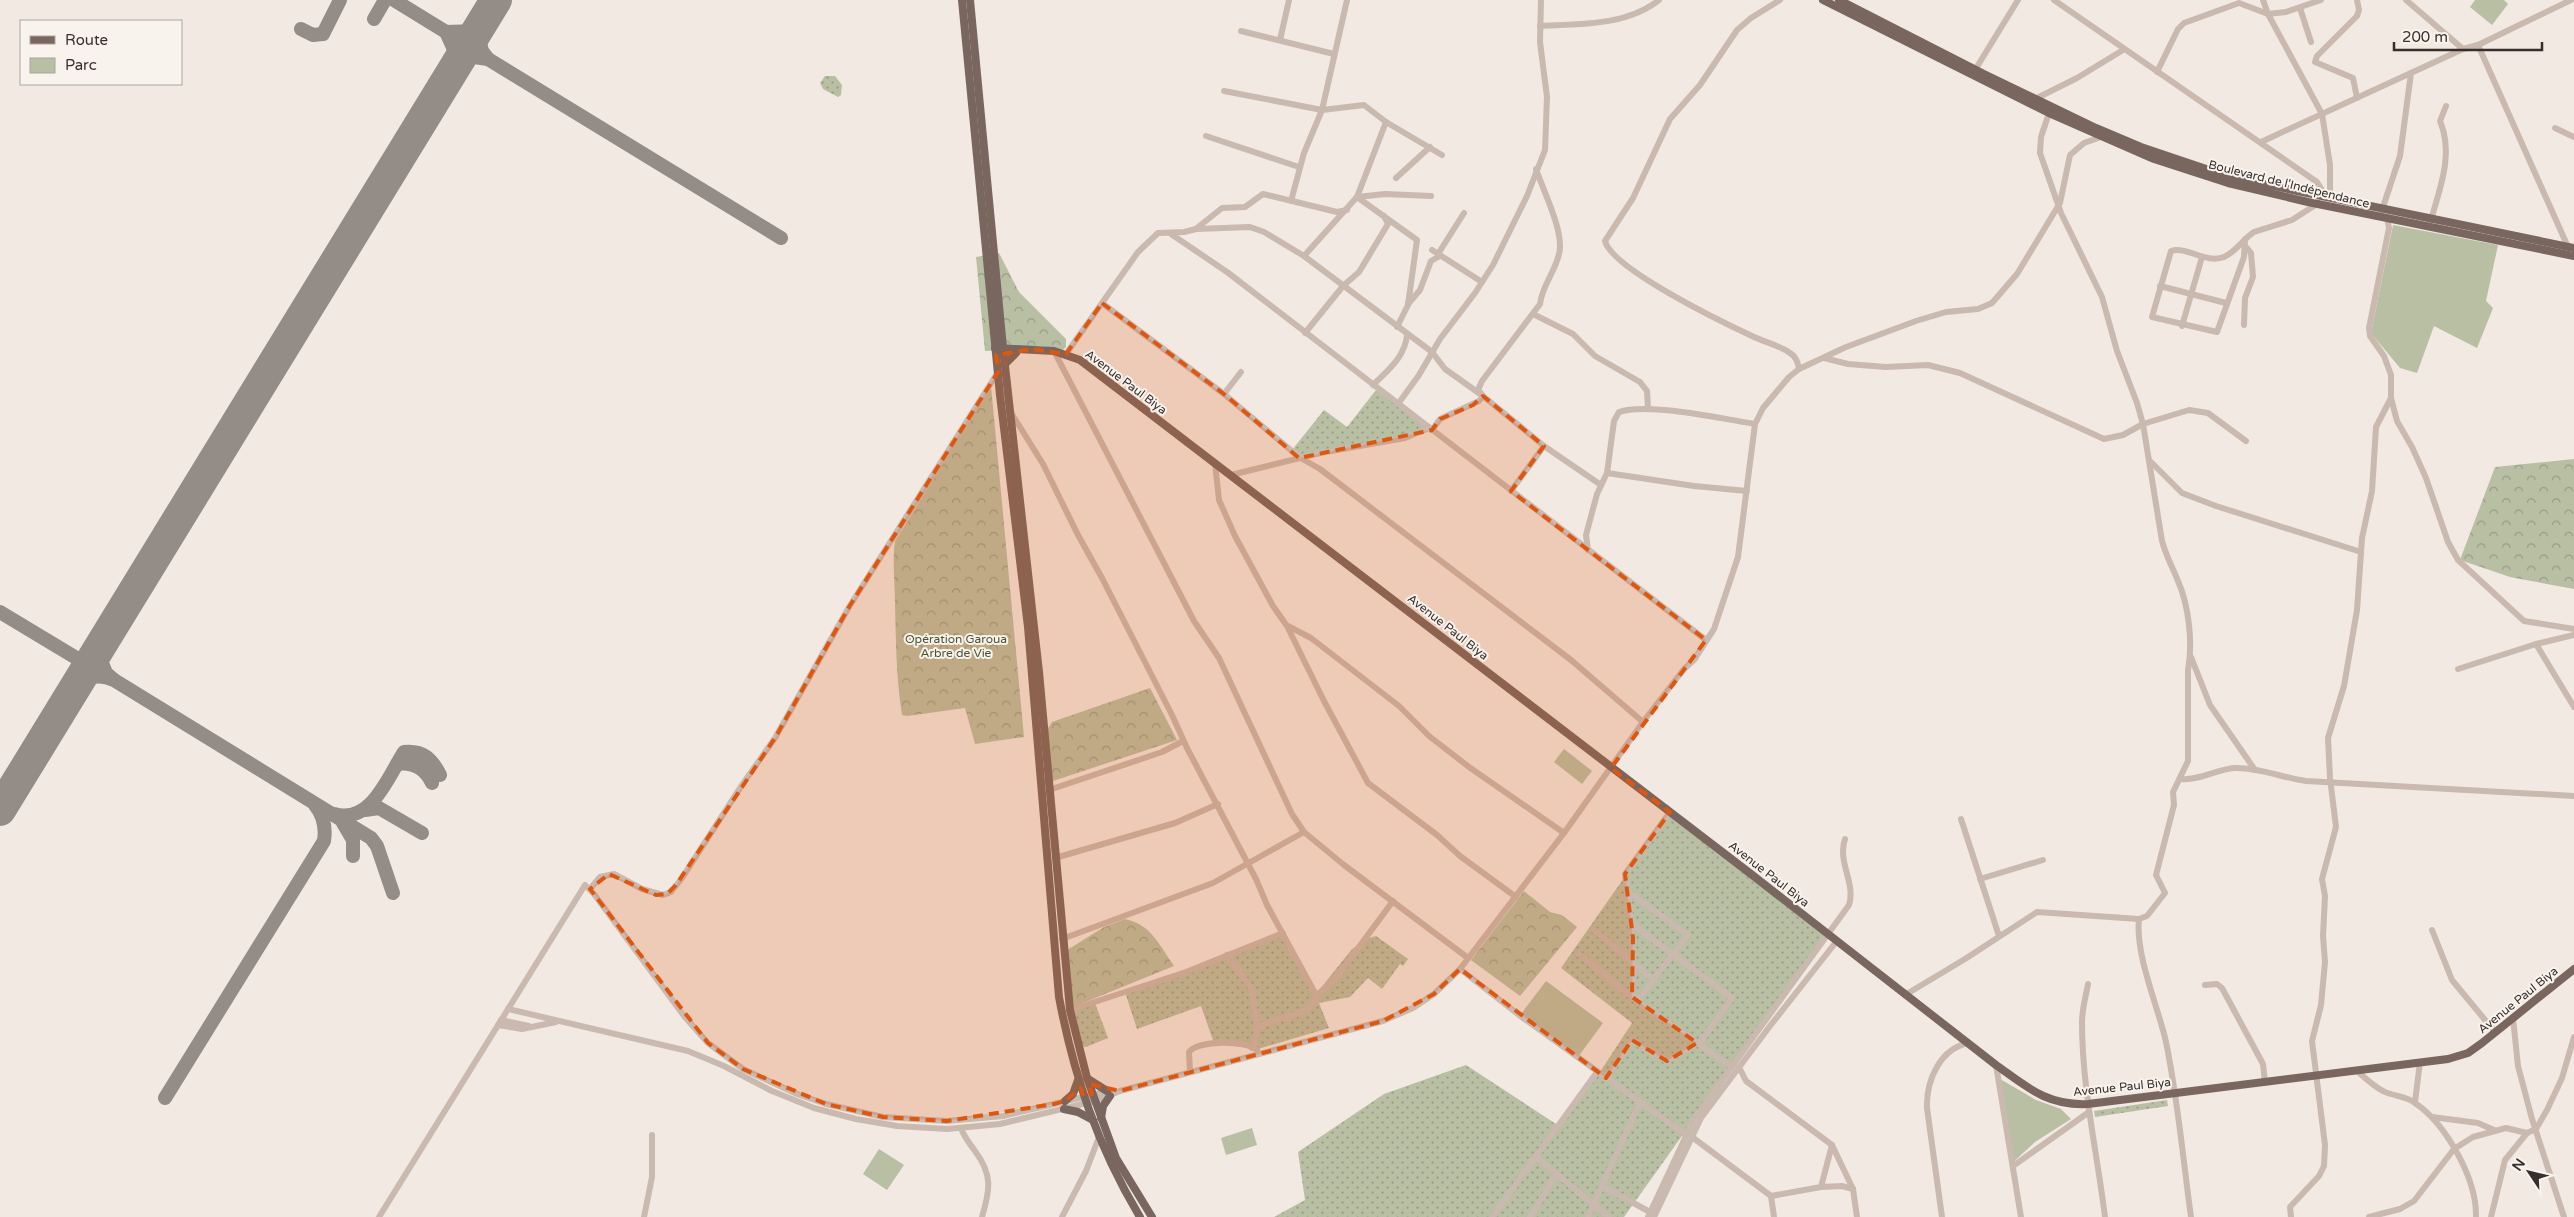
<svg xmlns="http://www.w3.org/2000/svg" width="2574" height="1217" viewBox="0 0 2574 1217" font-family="'Varela Round',sans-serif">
<defs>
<pattern id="grass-dots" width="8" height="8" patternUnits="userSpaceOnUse" patternTransform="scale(1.25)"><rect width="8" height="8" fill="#b8bfa3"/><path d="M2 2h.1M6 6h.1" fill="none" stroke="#979c85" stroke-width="1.8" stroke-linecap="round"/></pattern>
<pattern id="forest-crowns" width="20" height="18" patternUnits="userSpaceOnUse" patternTransform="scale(1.25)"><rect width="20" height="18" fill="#b8bfa3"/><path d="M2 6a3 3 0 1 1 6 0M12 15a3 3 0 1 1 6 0" fill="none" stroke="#979c85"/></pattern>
</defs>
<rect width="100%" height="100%" fill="#f1e9e2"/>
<g fill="url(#grass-dots)">
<polygon points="825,76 835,76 842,85 841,95 838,97 823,89 820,83"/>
<polygon points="1376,390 1429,428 1419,433 1299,457 1292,450 1324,410 1347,427"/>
<polygon points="1670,812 1827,933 1624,1217 1274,1217 1305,1200 1298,1152 1384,1094 1466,1065 1559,1126 1598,1075 1632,1023 1561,968"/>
<polygon points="1280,935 1316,994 1352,949 1369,938 1376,936 1408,959 1403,966 1400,964 1382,989 1368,978 1350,997 1319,1003 1329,1028 1251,1051 1248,1048 1214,1043 1201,1006 1137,1029 1125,992"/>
<polygon points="1095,1003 1108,1038 1086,1047 1080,1046 1073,1010"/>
<polygon points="2167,1100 2168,1106 2095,1117 2094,1111"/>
</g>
<g fill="url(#forest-crowns)">
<path d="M999 253 1019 292 1066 339V347L1062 351C1035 340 1012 350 985 351L976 257Z"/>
<path d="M991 386 1024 737 975 744 965 708 907 716 902 715C896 677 896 641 895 603 895 582 892 563 895 541Z"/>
<polygon points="2574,459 2574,589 2510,577 2460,560 2495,467"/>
<polygon points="1150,688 1177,740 1047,783 1045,733 1052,722"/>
<polygon points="1524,891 1550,912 1562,915 1577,927 1520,996 1471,960"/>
<path d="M1125 919C1151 924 1160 946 1174 966L1073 1007 1064 952 1104 927Z"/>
</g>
<g fill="#b8bfa3">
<polygon points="2475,0 2504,0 2508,4 2492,25 2470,7"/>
<polygon points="2393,225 2498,245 2486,301 2493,308 2477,348 2434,326 2417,373 2400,368 2371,333"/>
<polygon points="1564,749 1592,771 1582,784 1554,762"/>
<polygon points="1546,981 1603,1023 1578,1057 1521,1014"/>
<polygon points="2000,1079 2036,1100 2061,1109 2071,1119 2035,1142 2011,1164"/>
<polygon points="1252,1128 1257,1145 1226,1155 1221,1138"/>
<polygon points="879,1149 904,1165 887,1190 863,1174"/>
</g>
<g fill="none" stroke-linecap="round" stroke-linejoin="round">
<g stroke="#948c87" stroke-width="14">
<polyline points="394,0 446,32 455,52 456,63 474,57 488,59 781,238"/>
<polyline points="374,19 385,0"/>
<polyline points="301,29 313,35 323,34 340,0"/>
<polyline points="446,32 477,31 482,51 488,59"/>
<polyline points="0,612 88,665"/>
<polyline points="97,651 106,673 113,679"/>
<path d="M75 686C89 677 98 673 114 680L371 838 377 846 393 893"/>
<path d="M397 764C412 762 425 768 432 783"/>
<polyline points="365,810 379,808 422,833"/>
<path d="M334 814C371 825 388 777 404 752 423 750 432 759 440 775"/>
<polyline points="343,823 353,840 353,856"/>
<path d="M165 1098 324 841C326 828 324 816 315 805"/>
</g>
<polyline stroke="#948c87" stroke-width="32" points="0,810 496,0"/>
<g stroke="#c9b9af" stroke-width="6">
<path d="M1780 0 1751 18 1737 30 1700 85 1670 119 1633 198 1605 241C1612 269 1724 323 1752 336 1764 342 1779 345 1790 353 1796 356 1798 363 1799 369"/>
<polyline points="2054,0 2317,182 2327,198"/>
<polyline points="2263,0 2268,14 2322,114 2330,165 2330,198"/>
<polyline points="2357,0 2359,10 2357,16 2317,56 2315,62 2353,78 2357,98"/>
<polyline points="2406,0 2463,49"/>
<polyline points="2300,8 2311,42"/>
<path d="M1540 26C1579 24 1627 26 1659 0"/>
<polyline points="1241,31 1334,54"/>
<polyline points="1280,40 1289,0"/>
<polyline points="2478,45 2568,247"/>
<polyline points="1975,70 2018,0"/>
<polyline points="2157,72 2178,29 2184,23 2239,3 2268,14 2286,12 2321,0"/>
<polyline points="1224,91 1322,110 1364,105 1386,122 1442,155"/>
<polyline points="2035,99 2077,78 2123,50"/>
<path d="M2049 113 2041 137 2040 153 2061 213 2102 297 2117 351 2137 403 2143 424 2162 541C2166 556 2172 566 2178 581 2189 606 2193 643 2188 670V761L2173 792 2174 805 2156 875 2165 893 2147 916 2139 919C2135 955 2158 1006 2166 1042 2178 1100 2183 1159 2191 1217"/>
<polyline points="2555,128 2574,137"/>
<polyline points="1206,136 1299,167"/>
<polyline points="2261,142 2463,49 2478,45 2571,0"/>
<polyline points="1396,178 1430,147"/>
<polyline points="1357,197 1417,240 1408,305 1397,327"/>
<polyline points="1357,197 1385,194 1431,196"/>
<polyline points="1291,201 1304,153 1322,110 1347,0"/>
<polyline points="2382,210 2400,156 2411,73"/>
<polyline points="2387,218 2389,228 2369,328 2370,336 2384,356 2391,375 2391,398 2397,421 2412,447 2426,478 2448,542 2458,560 2524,621 2574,629"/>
<path d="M2431 220C2440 188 2454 153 2440 121L2446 106"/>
<polyline points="1197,228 1222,208 1245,207 1263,194 1337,212 1347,210"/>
<polyline points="1171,234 1227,272 1706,640"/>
<path d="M2245 239 2244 257 2217 332 2152 317 2171 251C2187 246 2206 264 2224 257 2236 252 2243 239 2254 232L2292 220 2317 204"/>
<polyline points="1432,250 1482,282"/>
<polyline points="1438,254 1464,213"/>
<polyline points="1304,256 1357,197 1386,122"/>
<polyline points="2160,286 2226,303"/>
<polyline points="1102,303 1224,394 1299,457 1320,469 1571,660 1643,722"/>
<polyline points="1408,304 1420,290 1431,261 1440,256"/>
<polyline points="1533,314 1573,334 1595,356 1640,382 1647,391 1648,409"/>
<polyline points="2244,325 2245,298 2253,277 2251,253 2245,246"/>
<polyline points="2182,326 2202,257"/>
<polyline points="1305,333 1343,286 1359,272 1388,224 1384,216"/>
<polyline points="1054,351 1194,621 1219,658 1292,814 1304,832 1344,865 1468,958"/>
<polyline points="1066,354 1138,252 1158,233 1184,232 1196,229 1250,227 1264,232 1304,256 1432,352 1445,369 1483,396 1544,446 1511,491"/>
<polyline points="1824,358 1848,364 1886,367 1928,365 1960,373 2104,439 2123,435 2143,424 2189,410 2208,413 2246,441"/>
<path d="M1373 385C1388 370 1405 357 1407 335"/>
<polyline points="1224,394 1241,372"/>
<polyline points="1398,404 1419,375 1440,339 1475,293 1493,265 1527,196 1545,150 1547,97 1540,42 1541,0"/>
<path d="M1010 411 1043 464 1078 535 1102 578 1172 715 1187 748 1256 879 1267 905 1315 993 1316 1000C1304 1020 1274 1015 1257 1029L1254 1047"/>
<path d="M1432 430 1440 419 1479 401 1483 396 1478 390 1482 381 1540 304C1542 286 1555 272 1559 254 1565 233 1543 190 1536 169"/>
<polyline points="1544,446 1601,485"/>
<polyline points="2150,461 2182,493 2216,506 2361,552"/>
<polyline points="1215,463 1219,500 1235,536 1273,606 1287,626 1324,701 1368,783 1437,835 1460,856 1516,897"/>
<polyline points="1607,473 1694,486 1747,491"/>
<polyline points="1231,475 1320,453 1405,438 1429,428"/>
<path d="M1588 550 1586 535 1597 494 1607 473 1614 421 1619 412C1647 402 1724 419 1755 424"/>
<polyline points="1288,626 1311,638 1399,706 1429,736 1469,767 1564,833"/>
<polyline points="2536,644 2574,707"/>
<polyline points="2191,657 2210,705 2255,770"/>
<polyline points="2458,669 2536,644 2574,635"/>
<path d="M2181 779C2200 781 2218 768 2237 768 2261 768 2283 778 2306 781L2574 796"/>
<polyline points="1049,790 1162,752 1183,741"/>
<polyline points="1961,819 1999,936"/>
<polyline points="1055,858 1175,823 1218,804"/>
<polyline points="1980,879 2043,860"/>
<polyline points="590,889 600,877 614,874 642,889 663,895 671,892 682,878 742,785 775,738 849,607 998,372"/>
<polyline points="1627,891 1688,935 1637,1001"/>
<polyline points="1632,924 1732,998 1699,1044"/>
<polyline points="1594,930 1654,980"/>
<polyline points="2432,930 2452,980 2495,1032"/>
<polyline points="1062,939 1213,883 1304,832"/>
<polyline points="1579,954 1637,1001 1732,1067"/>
<polyline points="1227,955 1252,989 1257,1029"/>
<polyline points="1460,969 1519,1015 1686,1135"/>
<path d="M2088 984C2086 996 2082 1009 2082 1022 2082 1088 2097 1152 2105 1217"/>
<polyline points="2205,985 2217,984 2222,988 2263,1064 2265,1082"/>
<polyline points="1905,995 1965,959 2037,912 2139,919"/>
<polyline points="1316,996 1336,978 1393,901"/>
<path d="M1632 997C1635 955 1631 916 1625 874L1670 812 1667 808"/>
<polyline points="508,1009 688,1051 724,1066 772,1091 814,1108 856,1119 897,1126 947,1129 1000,1124 1095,1101 1120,1091 1383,1021 1413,1008 1434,994 1460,969 1564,833 1643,722 1684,669 1694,660 1714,629 1738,557 1755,424 1763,408 1789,377 1799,369 1846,347 1916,321 1946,312 1978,309 1992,303 2017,274 2060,203 2070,155 2084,143 2101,137"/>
<polyline points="1070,1010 1186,972 1283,933"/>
<polyline points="2513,1018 2518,1066 2532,1119 2564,1217"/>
<polyline points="501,1020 529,1026"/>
<polyline points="498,1025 522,1029 556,1022"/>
<polyline points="1996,1065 2021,1217"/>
<polyline points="1739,1067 1746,1081 1832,1145 1853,1189 1857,1217"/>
<path d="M2356 1070C2364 1077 2373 1086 2383 1091 2392 1096 2407 1096 2415 1103 2446 1124 2477 1179 2476 1217"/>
<path d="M1190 1072 1189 1052C1199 1040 1245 1040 1257 1050"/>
<polyline points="1606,1078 1632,1040 1667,1061 1697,1043"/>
<polyline points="2415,1102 2420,1062"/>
<polyline points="2432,1117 2478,1123 2494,1130"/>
<path d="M961 1128C964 1137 970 1144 975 1151 993 1175 990 1190 982 1217"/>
<polyline points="1692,1137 1771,1196 1774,1217"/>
<polyline points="1536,1157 1609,1217"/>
<polyline points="2013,1166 2089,1112"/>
<polyline points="1602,1186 1650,1212"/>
<polyline points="1821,1187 1842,1186 1853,1189"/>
<polyline points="1771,1196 1821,1187 1832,1145"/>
<polyline points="379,1217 585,885 594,894 684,1016 708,1043 743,1069 797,1094 826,1104 883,1117 947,1121 1003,1116 1109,1091"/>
<polyline points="644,1217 652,1177 652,1135"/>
<polyline points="1062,1217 1086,1171 1099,1137"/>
<polyline points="1492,1217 1597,1072"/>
<polyline points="1530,1217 1557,1174"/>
<polyline points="1588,1217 1640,1102"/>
<path d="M1648 1217 1694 1119 1849 905C1856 883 1837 862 1845 839"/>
<polyline points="1654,1217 1701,1118 1770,1026 1836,942"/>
<path d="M1942 1217 1927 1108C1926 1081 1940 1048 1969 1043"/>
<polyline points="2291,1217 2290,1207 2319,1176 2324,1166 2325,1145 2312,1041 2321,1005 2325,962 2323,936 2325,896 2322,879 2336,827 2330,778 2328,738 2344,686 2357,610 2362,538 2372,491 2376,427 2391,398"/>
<polyline points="2369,1217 2400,1209 2414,1201 2454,1149 2473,1137 2506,1128 2527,1133"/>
<polyline points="2491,1217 2505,1160 2527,1133 2536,1129 2547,1110 2562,1078 2574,1037"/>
</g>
<g stroke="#78665f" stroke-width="8">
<path d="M962 0 1000 395 1028 627 1059 997C1074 1077 1098 1147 1140 1217"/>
<polyline points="970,0 1003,348 1039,672 1070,1010 1087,1078 1116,1158 1152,1217"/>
<polyline points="1823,0 2049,113 2154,159 2228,183 2308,202 2574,256"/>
<polyline points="1839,0 1984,74 2096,128 2141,147 2230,177 2574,248"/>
<path d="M995 348 1054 351 1080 360 1751 874 1996 1065C2027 1087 2047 1106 2088 1104L2448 1059 2468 1053 2482 1043 2574 969"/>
<polyline points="1005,364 1016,353"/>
<polyline points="1088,1079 1107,1091"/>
<polyline points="1065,1101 1073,1094 1078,1080"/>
<polyline points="1064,1109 1078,1112 1091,1119"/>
<polyline points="1101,1118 1103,1106 1110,1096"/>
</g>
</g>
<path fill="#df570e" fill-opacity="0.2" stroke="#df570e" stroke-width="4" stroke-dasharray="10 6" stroke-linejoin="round" d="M1102 303 1224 394 1299 458 1432 430 1440 419 1473 405 1483 396 1544 446 1511 491 1706 640 1611 768 1670 812 1625 874 1633 938 1632 997 1697 1043 1667 1061 1632 1040 1606 1078 1460 969 1434 994 1383 1021 1120 1091 1089 1084 1092 1094 1083 1096 1081 1088 1065 1101 1054 1104 947 1121 883 1117 826 1104 743 1069 708 1043 590 889 609 874 656 895 667 894 676 885 775 738 849 607 998 372 996 355 1032 349 1066 354Z"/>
<g text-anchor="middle" stroke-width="4" stroke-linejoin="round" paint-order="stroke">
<g font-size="12" fill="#382f2c" stroke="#f9f3ee">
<text transform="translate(2289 184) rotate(14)" y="4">Boulevard de l'Indépendance</text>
<text transform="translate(1126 382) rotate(37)" y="4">Avenue Paul Biya</text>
<text transform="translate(1448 627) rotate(38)" y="4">Avenue Paul Biya</text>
<text transform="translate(1769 874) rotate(38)" y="4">Avenue Paul Biya</text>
<text transform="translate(2518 1000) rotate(-39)" y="4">Avenue Paul Biya</text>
<text transform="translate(2122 1087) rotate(-6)" y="4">Avenue Paul Biya</text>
</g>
<g font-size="12" fill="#4a5432" stroke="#f9f3ee">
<text x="956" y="643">Opération Garoua<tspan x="956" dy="14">Arbre de Vie</tspan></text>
</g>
</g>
<rect x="20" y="20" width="162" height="65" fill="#f9f3ee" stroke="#aca5a0"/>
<rect x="30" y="36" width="25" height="8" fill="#78665f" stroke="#aca5a0"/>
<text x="65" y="45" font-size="15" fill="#382f2c">Route</text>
<rect x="30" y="58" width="25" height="15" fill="#b8bfa3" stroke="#aca5a0"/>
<text x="65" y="70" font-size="15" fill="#382f2c">Parc</text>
<g transform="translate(2529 1172) rotate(305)" stroke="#f9f3ee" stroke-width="4" paint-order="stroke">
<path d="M0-4L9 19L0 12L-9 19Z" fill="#382f2c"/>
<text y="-8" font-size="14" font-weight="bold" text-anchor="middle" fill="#382f2c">N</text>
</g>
<path d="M2394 42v8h148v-8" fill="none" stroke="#382f2c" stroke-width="2.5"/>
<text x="2402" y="42" font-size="15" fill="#382f2c" stroke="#f9f3ee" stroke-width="4" paint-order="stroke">200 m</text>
</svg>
